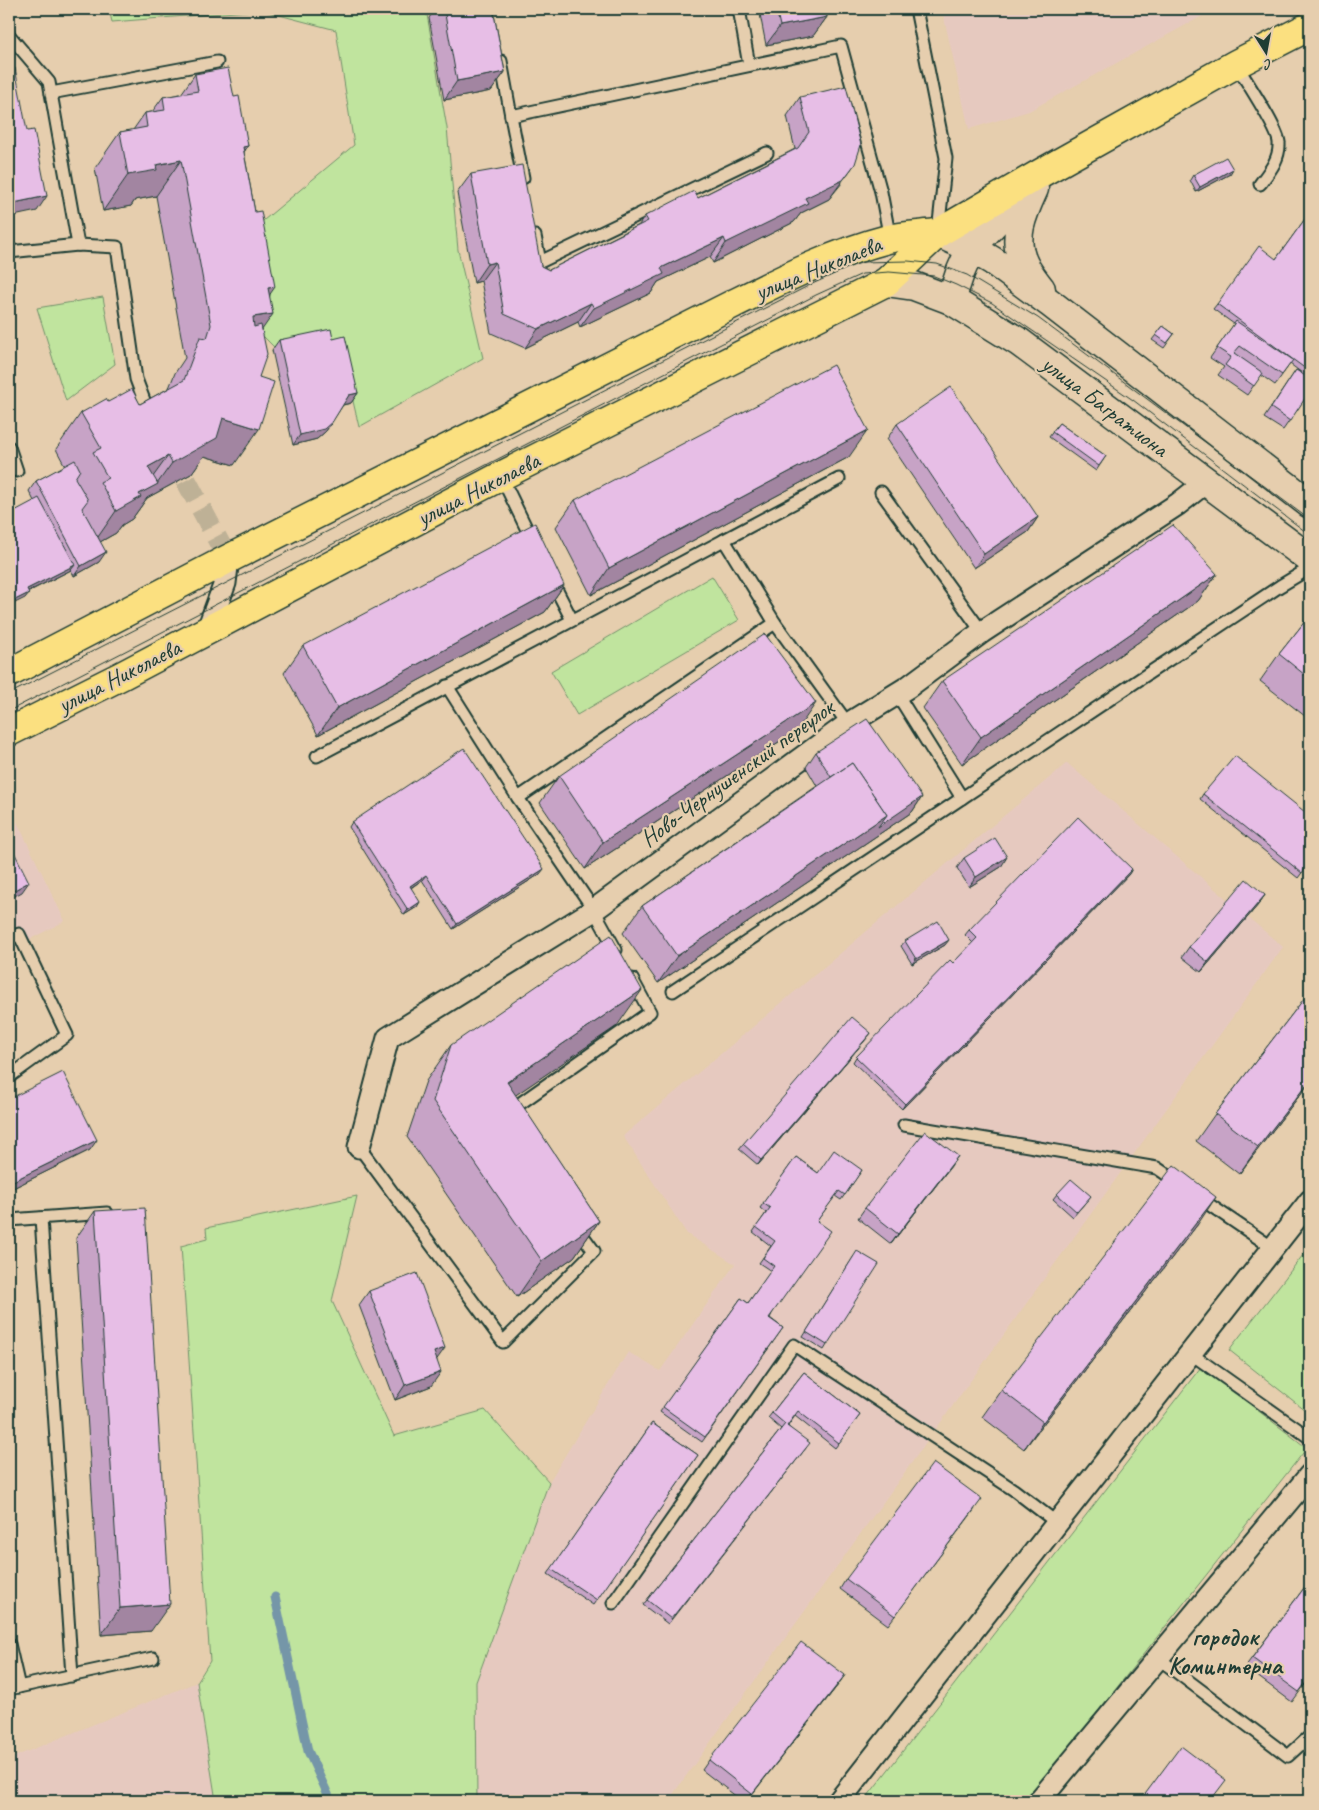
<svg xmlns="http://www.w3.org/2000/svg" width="1319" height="1810" viewBox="0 0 1319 1810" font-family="Caveat,sans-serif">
<rect width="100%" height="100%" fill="#e6ceae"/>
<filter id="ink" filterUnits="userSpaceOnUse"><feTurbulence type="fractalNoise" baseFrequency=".02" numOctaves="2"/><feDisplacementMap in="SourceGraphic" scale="10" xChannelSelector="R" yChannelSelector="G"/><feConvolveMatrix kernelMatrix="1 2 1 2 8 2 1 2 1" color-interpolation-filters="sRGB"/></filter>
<g filter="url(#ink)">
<g fill="#e6c9bf">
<polygon points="942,9 1215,9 1029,111 969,129"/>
<polygon points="1067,763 1283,947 668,1801 477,1801 476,1682 549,1482 628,1352 660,1371 735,1264 687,1234 623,1136"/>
<polygon points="9,805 65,921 9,950"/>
<polygon points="197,1682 216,1801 9,1801 9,1759"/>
</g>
<g fill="#c0e49e" stroke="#709069">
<polygon points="109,9 426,9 447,128 458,250 483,358 359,427 340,345 275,348 262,335 246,235 354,145 336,30 260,10 112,22"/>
<polygon points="103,297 115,364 66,401 37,308"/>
<polygon points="712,576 739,620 577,715 551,671"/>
<polygon points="357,1196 332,1301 394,1436 485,1410 549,1482 476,1682 477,1801 216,1801 197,1682 210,1661 181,1246 207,1239 206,1228"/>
<polygon points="1310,1246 1310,1414 1229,1350"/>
<polygon points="1201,1367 1307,1448 1027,1801 864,1801"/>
</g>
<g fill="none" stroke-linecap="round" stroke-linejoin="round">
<polyline stroke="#7596a8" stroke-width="9" points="275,1597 308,1751 331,1801"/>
<polyline stroke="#beb196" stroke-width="21" stroke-dasharray="21 11" stroke-linecap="butt" points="171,452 228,559"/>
<g stroke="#1f3d34" stroke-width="15">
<g id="service">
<polyline points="739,9 749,65"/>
<polyline points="916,9 946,158 938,232"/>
<polyline points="9,35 49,82 78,245"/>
<polyline points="501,61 511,116"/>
<path d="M1236 64C1244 78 1279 130 1279 143 1280 159 1269 172 1260 184"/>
<polyline points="51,93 217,62"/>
<polyline points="523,178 511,116 841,46 881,192 890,239"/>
<polyline points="535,236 540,262 767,153"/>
<polyline points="9,252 78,245 117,247 136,379 145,403"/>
<polyline points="9,447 17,471"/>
<polyline points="501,476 532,540"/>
<polyline points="881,492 982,632"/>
<polyline points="724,540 839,479"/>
<polyline points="551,579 572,620"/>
<polyline points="447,686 518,798 594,910 616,950"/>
<polyline points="897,694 962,798 1137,681 1280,586 1310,568"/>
<polyline points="317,756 724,540 775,623"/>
<polyline points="518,798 775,623 848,724"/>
<polyline points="9,939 19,934 67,1035 9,1077"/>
<polyline points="673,991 962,798"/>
<polyline points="508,1112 650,1012 632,979"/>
<polyline points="904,1125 1157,1168 1179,1183"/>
<polyline points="359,1147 503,1342 594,1251 578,1229"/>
<polyline points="1198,1197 1273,1248"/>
<polyline points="41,1218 72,1676"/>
<polyline points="9,1220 107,1213"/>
<polyline points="1190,1353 1310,1438"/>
<polyline points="613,1603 794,1345 1014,1490 1057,1523"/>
<polyline points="9,1644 19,1687"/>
<polyline points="1158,1658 1288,1756 1310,1736"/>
<polyline points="9,1689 153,1658"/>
</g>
</g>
<g stroke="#1f3d34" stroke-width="25">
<g id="minor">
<polyline points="208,629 225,583 228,559"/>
<polyline points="359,1147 388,1038 594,910 848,724 908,687 982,632 1178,504 1206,482"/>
<polyline points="839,1801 1310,1201"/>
<polyline points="1039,1801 1310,1475"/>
</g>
</g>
<g stroke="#1f3d34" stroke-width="31">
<g id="secondary">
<path d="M1034 189C1023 213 1011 238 1024 264 1028 273 1035 281 1041 289"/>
<polyline points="938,233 971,248 993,261 1050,303 1310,504"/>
<polyline points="886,282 914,286 951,300 1019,342 1310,559"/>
<polyline points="951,300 960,273 971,248 1035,180"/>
</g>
</g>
<g stroke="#1f3d34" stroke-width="31">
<g id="primary">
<path d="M9 673 228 559 733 304C783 279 834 253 888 239 904 235 922 235 938 233"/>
<polyline points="9,732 121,676 501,476 886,282 938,233 1041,173 1236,64 1310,26"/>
</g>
</g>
<use href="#service" stroke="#e6ceae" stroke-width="11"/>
<use href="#minor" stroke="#e6ceae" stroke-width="21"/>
<use href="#secondary" stroke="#e6ceae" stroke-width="28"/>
<use href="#primary" stroke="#fbe080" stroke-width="28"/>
<g stroke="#1f3d34" stroke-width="1">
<polyline points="9,694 810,285 861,262 908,261 937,264 967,275 1038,318 1310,520"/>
<polyline points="9,711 816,295 862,274 889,272 934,276 956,285 992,303 1133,400 1310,535"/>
</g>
</g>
<g fill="#c7a3c6" stroke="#1f3d34">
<polygon points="432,9 493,9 505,72 491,91 444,100 429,18 433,12"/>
<polygon points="759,9 825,9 827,17 813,36 766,45"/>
<polygon points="195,74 234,97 248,146 244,152 270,295 262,329 259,377 234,465 204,456 191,474 147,498 132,519 122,525 116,533 100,542 99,562 74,576 71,570 28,592 25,598 34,501 29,491 36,481 65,466 56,449 81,413 108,402 140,404 169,388 175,373 185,358 156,196 135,200 131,206 103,211 95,168 120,132 133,130 145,113 152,112 163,97 181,94"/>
<polygon points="800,97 842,183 829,199 801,213 794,222 713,263 710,257 658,282 651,293 580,327 578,322 525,348 491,333 481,281 474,283 457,193 471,174 541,266 549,270 639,225 645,216 698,198 795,149 787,116"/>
<polygon points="1230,174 1196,192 1190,180 1193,175"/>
<polygon points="1310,212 1310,391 1283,430 1264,418 1296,370 1302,373 1290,364 1275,385 1261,375 1247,395 1218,375 1224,367 1210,358 1234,324 1213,309 1217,304 1276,259"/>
<polygon points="1163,326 1174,334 1164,348 1152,340"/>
<polygon points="333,339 358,393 351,403 343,405 326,431 317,439 293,445 272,350 279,340"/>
<polygon points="1059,423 1106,456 1096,471 1049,437"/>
<polygon points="897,424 1038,517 1028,532 974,568 887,439"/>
<polygon points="849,457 591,595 556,527 575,500"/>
<polygon points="1217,574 1198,601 962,764 923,708 942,681"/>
<polygon points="564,585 545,612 318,735 284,673 303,646"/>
<polygon points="1310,615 1310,720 1260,681 1279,654"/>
<polygon points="797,730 585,869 540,803 559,776"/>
<polygon points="816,752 922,797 912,812 658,983 623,933 642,906 817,786 806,767"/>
<polygon points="1203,794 1310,862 1298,878 1200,799"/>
<polygon points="352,822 540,874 453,929 422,880 411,888 417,907 404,915 349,827"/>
<polygon points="964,858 1001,867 969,887 957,868"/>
<polygon points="1129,874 902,1109 853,1062 856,1057 953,963 973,943 965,935 969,930"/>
<polygon points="1265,895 1258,905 1201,972 1182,957 1189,947"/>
<polygon points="905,941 945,945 912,964 901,946"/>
<polygon points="1310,991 1310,1082 1239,1174 1196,1141 1215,1114"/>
<polygon points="617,1026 515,1095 599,1221 574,1257 517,1297 407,1137 426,1081 451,1045"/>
<polygon points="867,1038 758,1165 739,1149 743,1144"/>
<polygon points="9,1099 90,1150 9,1190"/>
<polygon points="796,1157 818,1173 862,1170 841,1200 835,1196 817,1221 770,1318 783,1328 702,1442 660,1412 741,1298 748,1303 771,1271 759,1263 771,1246 753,1232 766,1213 760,1208"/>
<polygon points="951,1166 891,1244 858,1218 865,1208"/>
<polygon points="1057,1194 1091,1196 1073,1217 1053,1199"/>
<polygon points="95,1211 151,1631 101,1635 76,1238"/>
<polygon points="1198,1224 1024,1449 982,1417 1001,1390"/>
<polygon points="854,1256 827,1345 824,1350 803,1337"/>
<polygon points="369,1291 437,1360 431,1386 395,1400 359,1305"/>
<polygon points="804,1372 860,1415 835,1448 795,1416 788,1426 806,1448 668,1624 643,1605 781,1429 768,1418"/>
<polygon points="652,1423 698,1455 593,1605 548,1574"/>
<polygon points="975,1509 888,1625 840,1589 846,1579"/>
<polygon points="1310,1580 1310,1678 1292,1702 1245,1667"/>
<polygon points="838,1685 747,1801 742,1801 702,1770 709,1760"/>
</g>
<g fill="#a285a1" stroke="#1f3d34">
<polygon points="827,17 813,36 766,45 780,26"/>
<polygon points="505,72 491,91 444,100 457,81"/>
<polygon points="248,146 223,182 243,147"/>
<polygon points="181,160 156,196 135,200 131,206 103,211 128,175 156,165"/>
<polygon points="855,164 829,199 801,213 794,222 713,263 726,243 805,198"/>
<polygon points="1233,169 1230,174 1196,192 1200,187"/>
<polygon points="47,196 37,211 9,217 9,204"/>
<polygon points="724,238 710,257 658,282 651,293 580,327 594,308 661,268"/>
<polygon points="495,262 481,281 474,283 487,264"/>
<polygon points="275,287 254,317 273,314 248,350 227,353 268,288"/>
<polygon points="591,303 578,322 525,348 538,329"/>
<polygon points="358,393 351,403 342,405 349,395"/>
<polygon points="223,418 259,429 234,465 204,456 191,474 147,498 132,519 122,525 116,533 91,547 116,511 139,494 157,484 172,463"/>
<polygon points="333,421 326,431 317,439 293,445 300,435"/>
<polygon points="868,430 849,457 591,595 609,568"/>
<polygon points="168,456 142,492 148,467"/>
<polygon points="1038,517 1028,532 974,568 984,554"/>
<polygon points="106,552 99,562 74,576 81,566"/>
<polygon points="75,565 71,570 23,594 27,589"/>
<polygon points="1217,574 1198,601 962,764 981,737"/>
<polygon points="564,585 545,612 318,735 337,708"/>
<polygon points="29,593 25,598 9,606 9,603"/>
<polygon points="816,703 797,730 585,869 603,842"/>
<polygon points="922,797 912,812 658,983 677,956 887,815"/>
<polygon points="1007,857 1001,867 969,887 976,877"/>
<polygon points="544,869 540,874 453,929 457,924"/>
<polygon points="1132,869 1129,874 902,1109 905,1104"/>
<polygon points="426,875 422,880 406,891 410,886"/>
<polygon points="29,882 22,892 9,899 9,893"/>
<polygon points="1265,895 1258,905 1201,972 1208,962"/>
<polygon points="420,902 417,907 404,915 408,910"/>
<polygon points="949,940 945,945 912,964 916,959"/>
<polygon points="642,990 617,1026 482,1118 507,1082"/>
<polygon points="871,1033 867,1038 758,1165 761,1160"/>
<polygon points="1310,1080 1310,1082 1239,1174 1258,1147"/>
<polygon points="97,1140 90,1150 9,1190 9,1186 11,1182"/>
<polygon points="958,1156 951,1166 891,1244 898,1234"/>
<polygon points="1216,1197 1198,1224 1024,1449 1043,1422"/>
<polygon points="599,1221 574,1257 517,1297 542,1261"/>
<polygon points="445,1348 435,1362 434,1352"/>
<polygon points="441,1372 431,1386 395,1400 405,1385"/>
<polygon points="170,1604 151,1631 101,1635 120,1608"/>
<polygon points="845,1675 838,1685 746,1801 752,1794"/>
</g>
<g fill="#e7bee6" stroke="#1f3d34">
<polygon points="444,9 493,9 505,72 457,81"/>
<polygon points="776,9 825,9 827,17 780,26"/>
<polygon points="15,68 27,131 34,130 47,196 9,204 9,69"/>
<polygon points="228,68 234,97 239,96 248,146 243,147 255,212 261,211 275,287 268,288 273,314 253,317 254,327 261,325 267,354 259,377 274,382 259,429 223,418 217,438 172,463 168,456 148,467 158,484 139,494 141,497 116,511 100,482 108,478 93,452 101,448 81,413 106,399 108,402 132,389 140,404 184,380 200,337 207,338 211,325 181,160 156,165 157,170 128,175 120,132 147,127 145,113 165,110 163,97 198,91 195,74"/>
<polygon points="846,86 861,145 855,164 843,180 805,198 808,203 726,243 724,238 661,268 664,274 594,308 591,303 538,329 504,314 495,262 487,264 471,174 522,165 541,266 549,270 648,221 645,216 694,191 698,198 798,148 809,132 800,97"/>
<polygon points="1226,157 1233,169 1200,187 1193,175"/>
<polygon points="1310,212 1310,297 1307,301 1310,303 1310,372 1217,304 1259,246 1276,259"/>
<polygon points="1236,321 1293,360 1282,375 1240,346 1234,353 1263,373 1254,386 1225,365 1231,357 1217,348"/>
<polygon points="1163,326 1174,334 1167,343 1156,335"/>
<polygon points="331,329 333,339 345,336 358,393 349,395 333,421 324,429 300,435 279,340"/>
<polygon points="833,365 868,430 609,568 575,500"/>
<polygon points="1296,370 1310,379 1310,391 1290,421 1271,408"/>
<polygon points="951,387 1038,517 984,554 897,424"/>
<polygon points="1059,423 1106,456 1099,466 1052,432"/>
<polygon points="75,460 80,470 75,478 88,500 82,508 106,552 81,566 36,481"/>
<polygon points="39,498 75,565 27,589 29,593 9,603 9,514"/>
<polygon points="535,523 564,585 337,708 303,646"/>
<polygon points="1173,525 1217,574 981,737 942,681"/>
<polygon points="1310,615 1310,679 1279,654"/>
<polygon points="765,634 816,703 603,842 559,776"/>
<polygon points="867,719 922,797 878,827 887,815 852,763 831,777 816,752"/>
<polygon points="464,748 544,869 457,924 426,875 410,886 420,902 408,910 352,822"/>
<polygon points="1235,756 1310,816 1310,862 1302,873 1203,794"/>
<polygon points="852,763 887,815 677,956 642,906"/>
<polygon points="1078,817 1132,869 905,1104 856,1057 950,960 953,963 977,938 969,930"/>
<polygon points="995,838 1007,857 976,877 964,858"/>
<polygon points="9,842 29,882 9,893"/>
<polygon points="1246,879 1265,895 1208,962 1189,947"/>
<polygon points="938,921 949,940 916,959 905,941"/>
<polygon points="611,935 642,990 507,1082 599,1221 542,1261 433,1101 451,1045"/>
<polygon points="1310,991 1310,1080 1258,1147 1215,1114"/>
<polygon points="852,1017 871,1033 761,1160 743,1144"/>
<polygon points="63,1072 97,1140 11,1182 9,1176 9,1099"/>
<polygon points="925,1131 958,1156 898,1234 865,1208"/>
<polygon points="834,1150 862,1170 845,1195 839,1191 817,1221 831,1231 769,1318 783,1328 705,1437 663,1407 741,1298 748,1303 774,1266 763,1258 775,1241 756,1227 770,1208 763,1203 796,1157 818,1173"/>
<polygon points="1174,1165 1216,1197 1043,1422 1001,1390"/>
<polygon points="1071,1179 1091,1196 1077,1212 1057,1194"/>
<polygon points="145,1208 170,1604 120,1608 95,1211"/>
<polygon points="857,1251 879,1264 827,1345 806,1332"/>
<polygon points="417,1273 445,1348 434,1352 441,1372 405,1385 369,1291"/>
<polygon points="804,1372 860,1415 839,1443 798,1411 787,1426 810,1443 671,1619 647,1600 785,1424 772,1413"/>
<polygon points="652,1423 698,1455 597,1600 551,1569"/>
<polygon points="933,1463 982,1499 895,1616 846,1579"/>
<polygon points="1310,1580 1310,1677 1299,1692 1252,1658"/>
<polygon points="801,1642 845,1675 752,1794 709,1760"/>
<polygon points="1181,1746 1226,1780 1210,1801 1140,1801"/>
</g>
</g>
<g text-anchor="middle" stroke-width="4.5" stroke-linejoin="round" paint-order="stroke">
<g font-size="24" fill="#1f3d34" stroke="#e6ceae">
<text transform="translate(818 268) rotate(-22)" y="8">улица Николаева</text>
<text transform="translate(1105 406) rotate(37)" y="8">улица Багратиона</text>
<text transform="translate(478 489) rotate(-27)" y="8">улица Николаева</text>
<text transform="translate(119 676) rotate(-27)" y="8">улица Николаева</text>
<text transform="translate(737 773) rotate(-36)" y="8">Ново-Чернушенский переулок</text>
</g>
<g font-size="25" font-weight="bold" fill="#1f3d34" stroke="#e6ceae">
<text x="1225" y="1645">городок<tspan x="1225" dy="29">Коминтерна</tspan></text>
</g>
</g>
<rect width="1319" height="1810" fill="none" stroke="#e6ceae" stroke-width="30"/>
<rect x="15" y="15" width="1289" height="1780" fill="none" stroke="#1f3d34" stroke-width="2" filter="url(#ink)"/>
<g transform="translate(1266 52) rotate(169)" stroke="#e6ceae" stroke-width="4" paint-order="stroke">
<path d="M0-4L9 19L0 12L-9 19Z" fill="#1f3d34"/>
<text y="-8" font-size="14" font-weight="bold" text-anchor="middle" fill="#1f3d34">С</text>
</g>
</svg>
